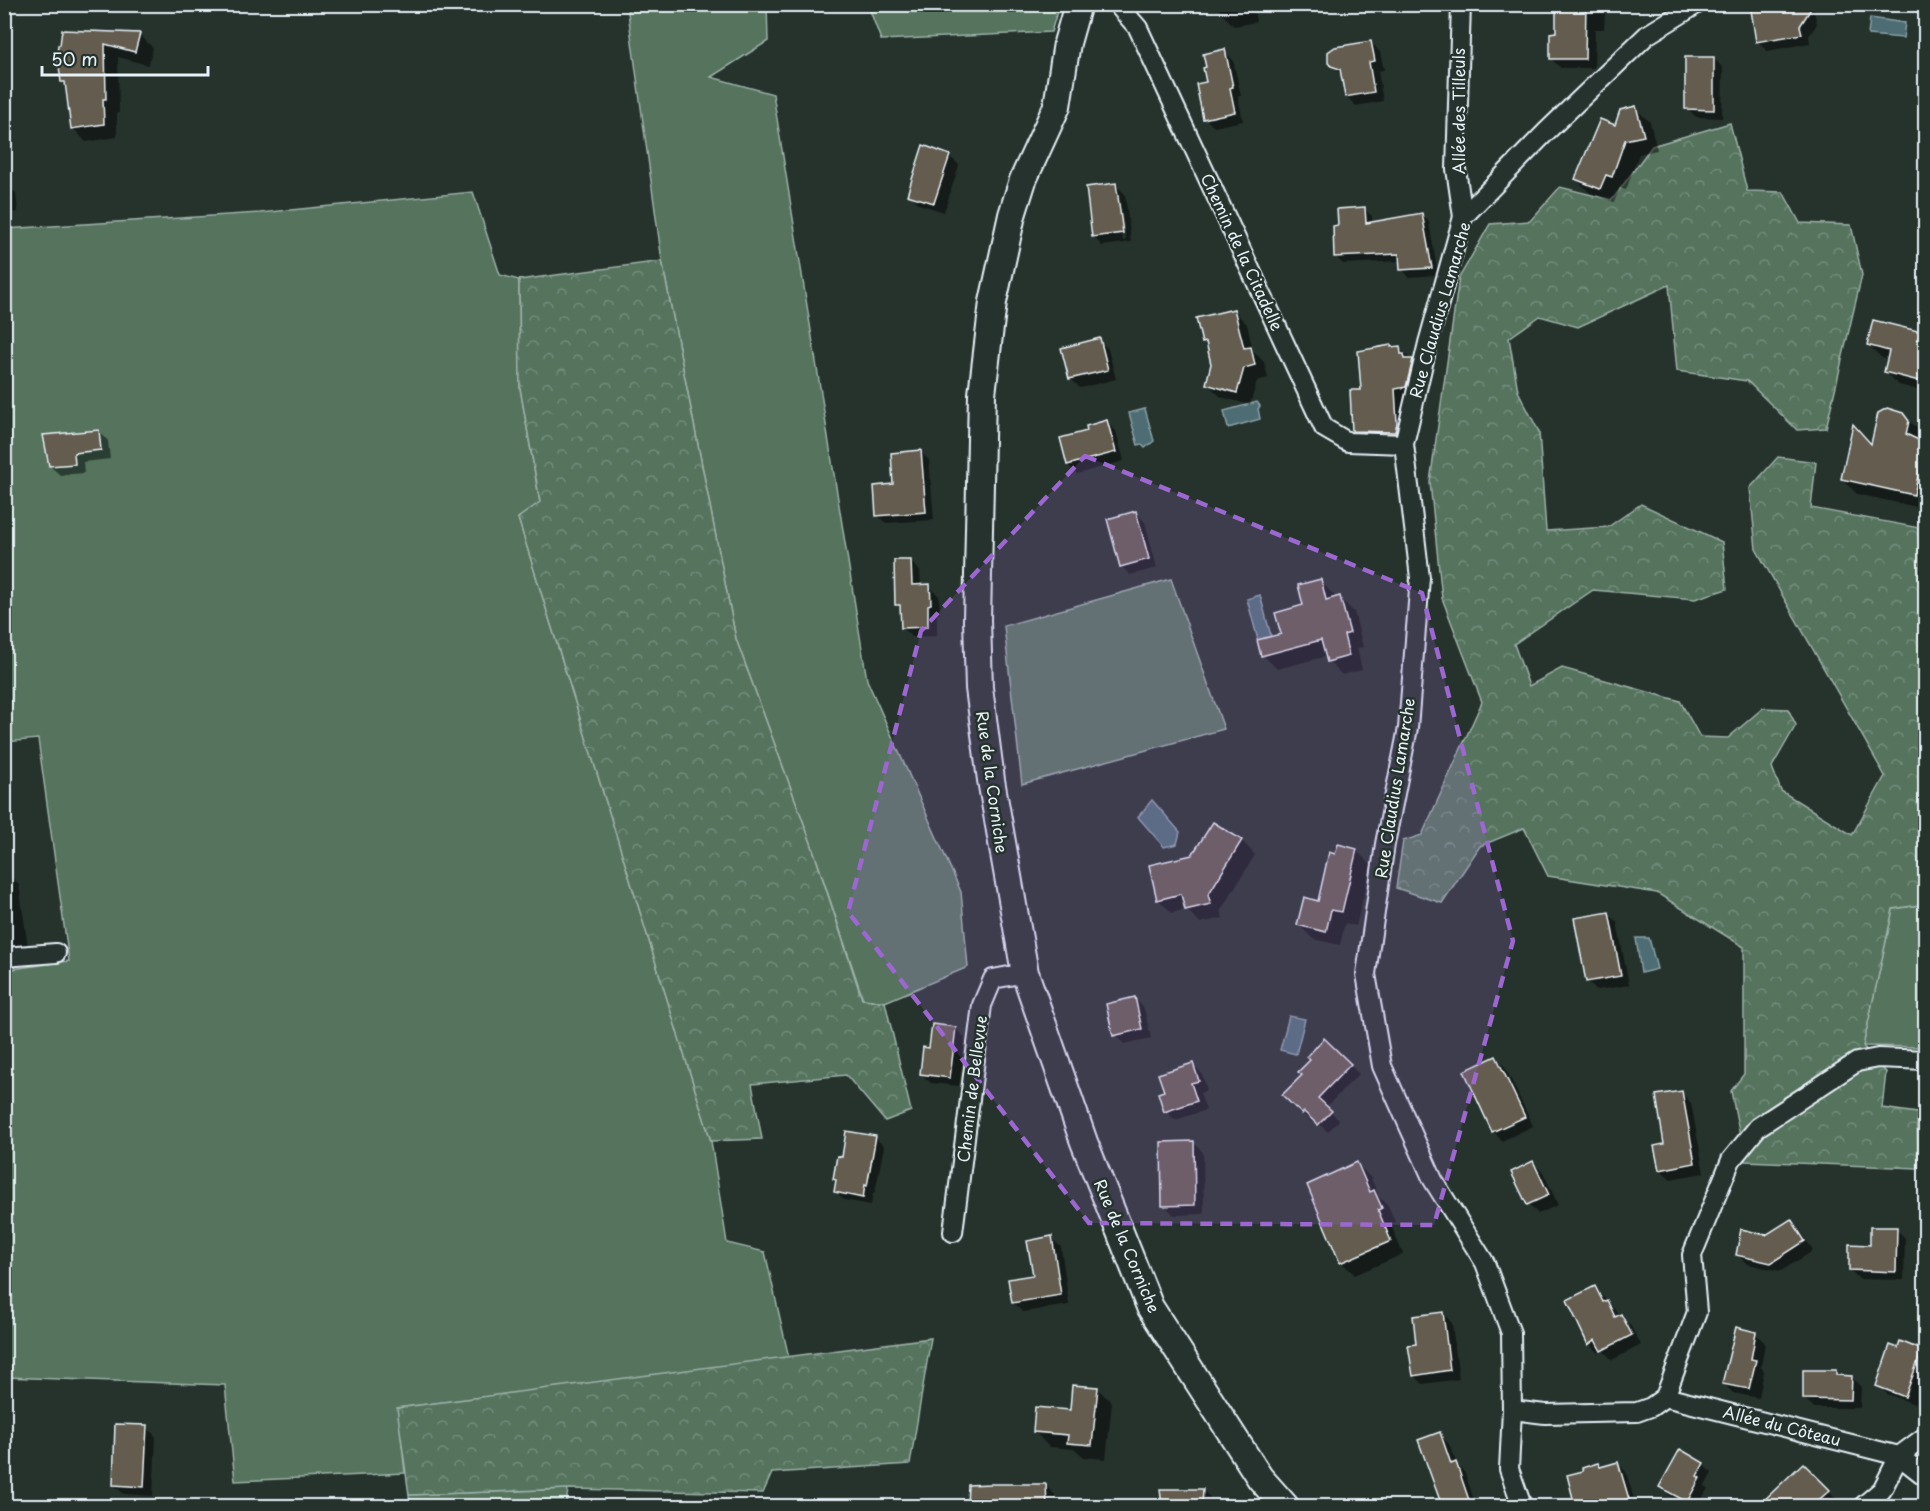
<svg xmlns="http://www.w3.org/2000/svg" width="1930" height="1511" viewBox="0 0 1930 1511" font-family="'Playpen Sans',sans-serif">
<defs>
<pattern id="forest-crowns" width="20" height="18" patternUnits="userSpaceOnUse" patternTransform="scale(1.5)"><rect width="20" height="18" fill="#54735d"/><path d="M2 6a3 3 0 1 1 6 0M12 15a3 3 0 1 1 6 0" fill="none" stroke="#758e7d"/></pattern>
</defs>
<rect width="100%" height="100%" fill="#26332d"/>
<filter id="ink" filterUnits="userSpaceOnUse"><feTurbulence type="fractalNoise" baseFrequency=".0167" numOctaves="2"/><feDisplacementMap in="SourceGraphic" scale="12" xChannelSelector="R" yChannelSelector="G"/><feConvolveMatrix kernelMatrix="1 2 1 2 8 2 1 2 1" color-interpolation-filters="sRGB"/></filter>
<g filter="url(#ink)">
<g fill="#54735d" stroke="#9eb2aa" stroke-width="1.5">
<polygon points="627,5 767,5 768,41 711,77 773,94 867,680 961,892 968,967 885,1002 863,999 811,843 736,639 662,261"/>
<polygon points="868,5 1059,5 1051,32 881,40"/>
<polygon points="473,192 500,275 519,280 520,388 540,503 518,518 711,1141 727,1243 765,1252 789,1358 398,1408 405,1473 235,1481 225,1385 5,1377 5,970 69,961 38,739 5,742 5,229 260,213"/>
<polygon points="1171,579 1224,729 1022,784 1004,626"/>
<polygon points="1925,904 1925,1047 1863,1046 1893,909"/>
<polygon points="568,1489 566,1506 410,1506 409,1495"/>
</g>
<g fill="url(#forest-crowns)" stroke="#9eb2aa" stroke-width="1.5">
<polygon points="1730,123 1747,191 1783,192 1800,223 1851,225 1862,275 1826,428 1797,430 1747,381 1677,371 1669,285 1578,327 1540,316 1509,338 1518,391 1539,432 1546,531 1608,527 1641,504 1722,542 1727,589 1695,599 1593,590 1514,644 1529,686 1562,668 1680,701 1700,737 1728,738 1763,708 1788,709 1796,725 1772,767 1781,791 1852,835 1885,776 1756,549 1750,488 1778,457 1816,462 1811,508 1925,529 1925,904 1893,909 1863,1046 1886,1072 1882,1108 1917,1113 1918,1168 1745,1161 1731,1091 1744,1074 1744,947 1657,893 1548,876 1524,828 1480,846 1442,903 1396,888 1403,841 1422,835 1482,702 1442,598 1430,482 1459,278 1490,224 1530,221 1560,187 1612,200 1652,146"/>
<polygon points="662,261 736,639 811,843 862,999 885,1002 911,1111 885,1121 846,1075 752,1084 762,1139 711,1141 518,518 540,502 520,388 519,280"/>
<polygon points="931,1338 910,1464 772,1473 763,1493 568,1489 409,1495 397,1408"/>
</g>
<g fill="#4d6c73" stroke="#8ba1a8" stroke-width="1.5">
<polygon points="1870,18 1905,23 1903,38 1868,35"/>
<polygon points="1257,402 1260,406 1258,409 1260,419 1228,428 1224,411"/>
<polygon points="1145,409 1154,441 1145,448 1141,444 1138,445 1129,413"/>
<polygon points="1260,595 1271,636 1258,640 1247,599"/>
<polygon points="1152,800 1180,832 1177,844 1164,847 1138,817"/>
<polygon points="1636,938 1649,938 1657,969 1641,973"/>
<polygon points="1289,1016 1305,1019 1296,1054 1280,1050"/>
</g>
<g fill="#0007" fill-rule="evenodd">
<polygon points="1219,4 1253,4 1256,22 1234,26 1220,12"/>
<polygon points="1558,4 1597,4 1605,12 1604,29 1595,29 1594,68 1561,68 1551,59 1558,34"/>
<polygon points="1808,4 1814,11 1817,24 1809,36 1810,43 1767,51 1758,41"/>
<polygon points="139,34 153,48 148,65 118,57 119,113 117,113 117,137 86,142 73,128 67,86 62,81 62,47"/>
<polygon points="1371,42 1380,52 1384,70 1378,71 1383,101 1356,106 1346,96 1342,75 1329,62"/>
<polygon points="1224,51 1233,60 1241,96 1238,96 1243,121 1214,127 1205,118 1208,84"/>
<polygon points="1714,59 1723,68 1722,118 1696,117 1687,108"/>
<polygon points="1635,108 1650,122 1657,150 1639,154 1626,190 1620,188 1614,202 1590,193 1576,179 1615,127"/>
<polygon points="949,156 959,165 944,212 919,204 909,194"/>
<polygon points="4,184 16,193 18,212 4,214"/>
<path d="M1116 185 1125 194 1131 242 1102 246 1093 236ZM1116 193H1119L1126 240 1123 241Z"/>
<polygon points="1364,209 1372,216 1372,223 1422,215 1429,222 1438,275 1409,277 1402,269 1401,261 1343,264 1336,257"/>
<polygon points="1233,310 1247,324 1253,351 1264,362 1268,378 1257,381 1250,405 1221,397 1207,383 1213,364 1209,349 1203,342"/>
<polygon points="1926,335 1926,392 1899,385 1885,372 1888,360 1882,358 1868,345"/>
<polygon points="1099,340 1108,349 1116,379 1080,388 1071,379 1063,350"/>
<polygon points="1392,348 1399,348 1424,372 1409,436 1366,443 1353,430 1363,391"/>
<polygon points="1902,414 1918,429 1923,437 1921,443 1926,446 1926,509 1857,494 1842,479"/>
<polygon points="1107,422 1116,431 1124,461 1077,474 1068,465 1088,432"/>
<polygon points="99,431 108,441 110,459 83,462 84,473 60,475 50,466"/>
<polygon points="920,452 929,460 934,520 886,523 877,515 895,485"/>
<polygon points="1136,513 1145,522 1157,568 1130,575 1121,566"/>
<polygon points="910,561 920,571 921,586 929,586 939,596 940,614 937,614 937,636 912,637 902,628 902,610 897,604"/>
<polygon points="1320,581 1334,595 1335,599 1340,598 1354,612 1363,647 1357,648 1362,670 1342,675 1328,661 1327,656 1277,669 1263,655 1283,635 1305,606"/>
<polygon points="1213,824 1242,841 1255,855 1221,910 1223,918 1200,923 1186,909 1172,913 1158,899 1193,857"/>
<polygon points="1356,850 1371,865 1356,926 1345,923 1340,945 1313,939 1299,925 1319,902 1336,856"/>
<polygon points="10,875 19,885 29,954 4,951 4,876"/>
<polygon points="1608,913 1617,922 1629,985 1597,990 1587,981"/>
<polygon points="1135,999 1144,1008 1151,1038 1124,1044 1115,1035"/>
<polygon points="955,1028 965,1038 959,1086 931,1083 921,1074 930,1050"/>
<polygon points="1325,1040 1359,1074 1326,1107 1339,1120 1328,1132 1314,1119 1311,1122 1284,1095 1304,1076"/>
<polygon points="1496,1058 1505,1067 1533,1126 1502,1141 1493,1131"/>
<polygon points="1193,1064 1202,1074 1207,1090 1200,1093 1206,1110 1175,1120 1166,1111 1166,1092"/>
<polygon points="1682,1093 1691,1103 1704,1173 1670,1179 1660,1169"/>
<polygon points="875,1138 884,1146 875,1193 873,1193 871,1205 844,1200 835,1191 837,1181 834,1179 843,1159"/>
<polygon points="1193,1142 1203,1152 1204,1214 1174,1215 1164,1205"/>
<polygon points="1533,1163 1543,1172 1558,1205 1538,1214 1529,1204"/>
<polygon points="1357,1164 1371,1178 1379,1197 1388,1205 1395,1222 1390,1223 1403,1254 1355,1275 1341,1262"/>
<polygon points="1791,1221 1800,1230 1813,1251 1781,1271 1747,1264 1737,1254"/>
<polygon points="1896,1229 1905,1238 1904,1280 1859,1279 1850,1270 1871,1246"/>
<polygon points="1051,1238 1061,1247 1069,1305 1023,1312 1013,1303 1034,1276"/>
<polygon points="1595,1288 1616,1311 1619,1317 1620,1316 1630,1325 1641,1345 1612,1360 1603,1350 1598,1353 1589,1344"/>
<polygon points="1443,1313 1452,1323 1459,1379 1423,1384 1414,1375"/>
<polygon points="1755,1333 1765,1343 1761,1367 1764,1371 1759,1398 1733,1393 1723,1383"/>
<polygon points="1921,1351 1926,1356 1926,1373 1914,1404 1887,1394 1878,1385"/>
<polygon points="1836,1371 1841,1377 1851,1377 1861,1387 1860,1408 1814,1408 1804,1398"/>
<polygon points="1097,1388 1112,1403 1106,1459 1084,1457 1075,1449 1049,1447 1035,1432 1072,1411"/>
<polygon points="147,1427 156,1437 153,1496 124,1494 114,1485"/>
<polygon points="1439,1434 1449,1444 1457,1465 1465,1473 1476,1506 1444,1506 1420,1441"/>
<polygon points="1618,1463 1626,1472 1636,1506 1577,1506 1569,1476"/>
<polygon points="1703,1464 1712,1473 1705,1486 1708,1488 1698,1506 1689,1506 1670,1496 1661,1487"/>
<polygon points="1803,1465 1837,1499 1830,1506 1769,1506 1768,1505"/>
<polygon points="970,1486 1046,1486 1055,1495 1056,1506 969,1506"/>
<polygon points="1203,1490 1212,1500 1212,1506 1164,1505"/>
</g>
<g fill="#645b4f" stroke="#e8f1f8" stroke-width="1.5">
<polygon points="1556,4 1586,4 1585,59 1550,59 1550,33 1556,32"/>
<polygon points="1779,4 1814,4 1800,26 1802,34 1756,42 1751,10"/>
<polygon points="62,30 140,33 135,52 105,44 106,99 103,99 104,124 71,129 65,82 61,82 59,66 56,65 58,45 60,45"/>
<polygon points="1371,41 1375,61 1369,62 1374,92 1345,97 1340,69 1331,66 1328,63 1328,52 1335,47"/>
<polygon points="1225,49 1233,87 1230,88 1235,112 1203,119 1196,84 1206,82 1203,68 1206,67 1203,54"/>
<polygon points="1685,57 1714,57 1714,110 1685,109"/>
<polygon points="1636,106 1644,136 1625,140 1612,177 1606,175 1600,189 1575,179 1600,119 1615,125 1620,110"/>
<polygon points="923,145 950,155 934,203 907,195"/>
<polygon points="1116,183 1123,233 1092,237 1086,187"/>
<polygon points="1365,207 1366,223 1422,213 1432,268 1400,270 1399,254 1334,257 1333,226 1338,225 1337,209"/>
<polygon points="1234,309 1244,348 1251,347 1255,365 1244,368 1237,393 1206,384 1211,364 1206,342 1202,343 1196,318"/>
<polygon points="1873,320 1926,333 1926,371 1923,382 1884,372 1889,351 1867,345"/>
<polygon points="1100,338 1108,370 1069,379 1061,348"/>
<polygon points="1391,345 1391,347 1400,346 1401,354 1404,354 1405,359 1413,359 1406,387 1395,389 1397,423 1395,432 1352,431 1350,390 1361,390 1358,351"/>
<polygon points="1887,408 1903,413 1909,421 1906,434 1925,443 1914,495 1841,479 1853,424 1871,444 1878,413"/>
<polygon points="1107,420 1116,452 1067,465 1060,438 1087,431 1086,426"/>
<polygon points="99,430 101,450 74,453 75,464 49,466 43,435"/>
<polygon points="921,450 926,512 876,516 874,486 893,484 891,453"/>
<polygon points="1136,511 1149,559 1120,567 1107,519"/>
<polygon points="894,560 911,560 912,585 930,584 931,604 928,605 928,627 901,628 900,605 895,605"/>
<polygon points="1321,579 1326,600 1340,596 1350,633 1344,635 1349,656 1327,662 1321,640 1261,656 1257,640 1281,634 1275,613 1303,605 1298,585"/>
<polygon points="1213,822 1242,840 1208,895 1211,904 1185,910 1181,894 1157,900 1149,865 1192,855"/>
<polygon points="1338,844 1357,849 1342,912 1331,910 1326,932 1297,925 1304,897 1318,901 1329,852 1335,854"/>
<polygon points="1609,912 1621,976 1586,982 1574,918"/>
<polygon points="1135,997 1142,1029 1113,1036 1106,1004"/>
<polygon points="932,1024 956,1027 950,1078 920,1074 923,1047 929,1048"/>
<polygon points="1324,1038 1351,1064 1318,1098 1332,1111 1318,1125 1304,1112 1302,1114 1282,1095 1302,1075 1298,1072 1310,1060 1307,1057"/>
<polygon points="1496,1056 1525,1117 1492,1132 1464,1071"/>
<polygon points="1193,1063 1199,1081 1191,1083 1197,1101 1164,1112 1158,1093 1164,1091 1158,1074"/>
<polygon points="1682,1091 1695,1163 1659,1170 1654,1146 1664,1144 1656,1095"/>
<polygon points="846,1131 876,1136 867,1186 865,1185 863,1198 834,1192 836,1180 833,1179 837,1156 842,1157"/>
<polygon points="1194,1141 1195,1205 1162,1206 1161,1142"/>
<polygon points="1533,1161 1549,1195 1527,1205 1511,1172"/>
<polygon points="1357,1162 1370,1192 1374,1190 1382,1208 1378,1210 1391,1241 1340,1263 1307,1185"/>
<polygon points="1791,1219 1805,1241 1771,1263 1736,1255 1741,1229 1766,1235"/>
<polygon points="1870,1227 1897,1227 1896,1272 1849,1270 1849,1244 1870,1245"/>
<polygon points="1052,1236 1061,1295 1012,1303 1008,1279 1033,1275 1027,1241"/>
<polygon points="1595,1286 1603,1302 1607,1300 1615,1317 1621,1314 1632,1335 1601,1351 1595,1340 1588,1345 1567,1300"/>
<polygon points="1443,1312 1450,1370 1413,1376 1408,1345 1416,1344 1413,1316"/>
<polygon points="1736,1327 1756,1332 1751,1359 1756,1360 1749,1389 1722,1384"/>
<polygon points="1900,1341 1922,1350 1905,1397 1876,1386 1890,1345 1898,1348"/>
<polygon points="1803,1370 1836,1370 1836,1375 1852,1376 1851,1400 1803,1399"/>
<polygon points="1072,1385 1098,1387 1092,1445 1067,1443 1068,1435 1033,1432 1035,1407 1070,1410"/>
<polygon points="115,1424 147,1425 144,1487 113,1485"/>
<polygon points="1440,1432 1451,1464 1456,1462 1471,1506 1442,1506 1418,1440"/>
<polygon points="1680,1449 1704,1463 1697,1476 1700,1478 1687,1502 1659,1487"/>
<polygon points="1618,1462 1629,1499 1598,1506 1575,1506 1567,1475 1583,1471 1582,1468 1598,1463 1600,1467"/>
<polygon points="1803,1463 1830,1490 1812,1506 1758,1506"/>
<polygon points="991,1484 1046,1484 1047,1506 967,1506 968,1485"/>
<polygon points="1160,1489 1203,1489 1202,1506 1162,1506"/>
</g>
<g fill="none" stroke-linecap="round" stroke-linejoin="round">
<g stroke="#e8f1f8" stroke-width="22">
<g id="street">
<polyline points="1117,4 1138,28 1324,428 1348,442 1404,444"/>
<polyline points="1461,4 1456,169 1463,217"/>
<polyline points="4,957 56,953"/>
<polyline points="953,1232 982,1005 993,979 1025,973"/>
<polyline points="1665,1397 1899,1456 1926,1477"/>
<polyline points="1512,1410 1545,1414 1637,1412 1651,1407 1665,1397 1697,1312 1692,1255 1731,1160 1758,1127 1857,1062 1878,1058 1926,1060"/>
<polyline points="1522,1506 1509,1469 1512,1410 1511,1333 1485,1263 1433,1180 1382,1066 1366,974 1385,844 1408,728 1420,578 1404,444 1428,343 1463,217 1546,132 1647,35 1697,4"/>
<polyline points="1863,1506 1882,1490 1899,1456 1926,1436"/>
</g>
</g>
<g stroke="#e8f1f8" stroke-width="30">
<polyline id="secondary" points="1078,4 1067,43 1057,106 1023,180 1012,215 993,302 982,394 977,620 979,688 991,780 1025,973 1084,1142 1150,1307 1260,1478 1285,1506"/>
</g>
<use href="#street" stroke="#26332d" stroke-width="18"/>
<use href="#secondary" stroke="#26332d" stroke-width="26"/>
</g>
</g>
<path fill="#9c67d0" fill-opacity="0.2" stroke="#9c67d0" stroke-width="4.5" stroke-dasharray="12 8" stroke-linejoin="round" d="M1085 456 1422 593 1513 941 1434 1225 1089 1223 848 912 921 631Z"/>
<g text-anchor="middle" stroke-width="5" stroke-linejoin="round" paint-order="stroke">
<g font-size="16" fill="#e8f1f8" stroke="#26332d">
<text transform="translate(1459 111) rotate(-90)" y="6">Allée des Tilleuls</text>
<text transform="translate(1242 252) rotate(65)" y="6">Chemin de la Citadelle</text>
<text transform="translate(1440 310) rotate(-74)" y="6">Rue Claudius Lamarche</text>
<text transform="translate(992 782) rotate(82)" y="6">Rue de la Corniche</text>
<text transform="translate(1395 788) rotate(-81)" y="6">Rue Claudius Lamarche</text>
<text transform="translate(972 1089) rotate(-83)" y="6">Chemin de Bellevue</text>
<text transform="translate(1127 1246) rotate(67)" y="6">Rue de la Corniche</text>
<text transform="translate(1782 1426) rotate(14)" y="6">Allée du Côteau</text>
</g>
</g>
<rect width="1930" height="1511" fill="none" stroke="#26332d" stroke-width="24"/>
<rect x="12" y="12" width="1906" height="1487" fill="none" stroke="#e8f1f8" stroke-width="2" filter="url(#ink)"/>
<path d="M42 66v9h166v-9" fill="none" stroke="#e8f1f8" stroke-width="3"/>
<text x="51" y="66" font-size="18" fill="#e8f1f8" stroke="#26332d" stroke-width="4.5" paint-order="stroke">50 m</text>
</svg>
